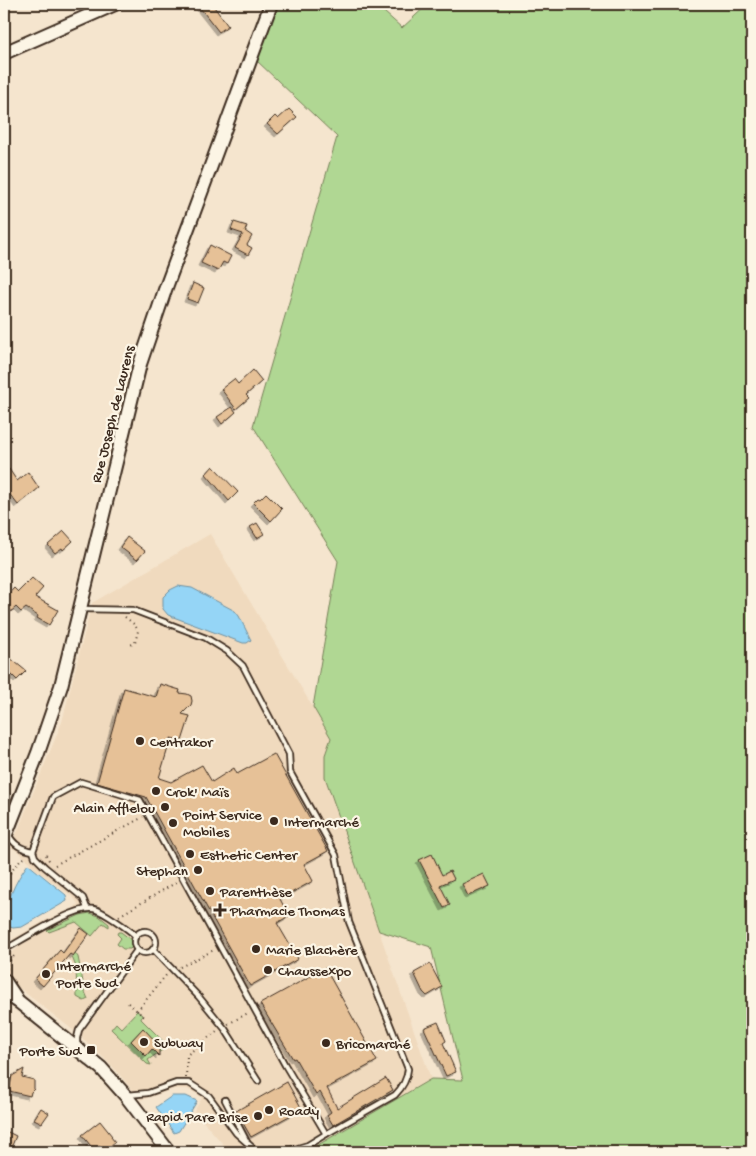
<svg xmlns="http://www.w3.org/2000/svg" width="756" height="1156" viewBox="0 0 756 1156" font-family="'Gochi Hand',sans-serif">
<defs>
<filter id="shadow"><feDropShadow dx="-3" dy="3" stdDeviation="0" flood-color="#0004"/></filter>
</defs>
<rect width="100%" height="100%" fill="#f5e5ce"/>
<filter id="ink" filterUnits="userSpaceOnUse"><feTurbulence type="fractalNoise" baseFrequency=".02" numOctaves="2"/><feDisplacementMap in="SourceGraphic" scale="10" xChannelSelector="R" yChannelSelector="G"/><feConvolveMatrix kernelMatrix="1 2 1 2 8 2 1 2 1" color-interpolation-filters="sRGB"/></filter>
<g filter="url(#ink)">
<polygon fill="#f0dabe" points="210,534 331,738 325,755 328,786 431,1079 306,1152 230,1152 194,1111 202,1098 197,1094 187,1089 174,1089 141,1100 112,1066 78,1034 4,976 4,961 9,954 18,948 13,939 46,920 74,908 78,904 74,898 38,871 20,853 11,847 62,722 92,603"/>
<g fill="#b0d793" stroke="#768058">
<polygon points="278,4 375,4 402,28 428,4 752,4 752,1152 306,1152 431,1079 463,1080 431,947 379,931 325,777 325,755 331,738 313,707 338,561 253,426 337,137 256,60"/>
<polygon points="90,913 99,916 109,924 109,927 103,923 92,936 76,922 49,932 47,930 80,915"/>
<polygon points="118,932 121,932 130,939 132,947 130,949 123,949 117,944 121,938 117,934"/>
<polygon points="75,953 78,957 85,992 88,999 84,1001 77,997 76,967 72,957"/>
<polygon points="137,1011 142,1015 141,1019 168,1046 148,1060 151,1065 147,1064 111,1029 116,1023 121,1028"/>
</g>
<g fill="#95d5f6" stroke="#7191a0">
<polygon points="178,586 192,588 235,611 239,616 251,640 247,643 243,643 168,615 163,609 163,597 170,590"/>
<path d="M28 864 66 895 67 901 22 927 13 928 4 925C6 902 14 883 28 864Z"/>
<polygon points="172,1096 186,1096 197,1101 179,1131 174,1133 156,1107"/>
</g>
<g fill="#e6c197" stroke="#3b2a1e" filter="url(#shadow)">
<polygon points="197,4 212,4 228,26 219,32"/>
<polygon points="289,109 297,117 278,134 267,124 275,116 278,119"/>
<polygon points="234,222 247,226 245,231 252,236 247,245 252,248 248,255 235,248 243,234 231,230"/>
<polygon points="210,245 231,256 227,264 223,262 218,271 201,263"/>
<polygon points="193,283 204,288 198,303 187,299"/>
<polygon points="253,370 262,381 246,395 249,398 236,409 221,389 234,379 238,384"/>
<polygon points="232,407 236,412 222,424 217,417"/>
<polygon points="213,466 238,492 229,501 206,474"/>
<polygon points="9,469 17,481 28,472 39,488 18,505 4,487 4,473"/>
<polygon points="266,493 282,509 271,521 253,503 258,498 260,499"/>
<polygon points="257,523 264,534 257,538 250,527"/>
<polygon points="64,531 73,541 63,550 62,548 55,553 48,545"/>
<polygon points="127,537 145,551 137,560 120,547"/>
<polygon points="32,578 43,588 35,597 58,610 49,625 37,618 38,616 26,608 21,612 16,607 4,618 4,599 14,588 18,592"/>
<polygon points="4,653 26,671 17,680 4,667"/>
<polygon points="160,684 180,690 179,693 187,694 191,696 192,701 191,705 182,714 190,716 182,741 171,738 159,778 171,782 202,765 212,782 234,768 237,774 274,754 328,851 304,864 313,881 280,899 289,916 277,923 298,959 250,986 146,797 97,783 124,688 156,697"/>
<polygon points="432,854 442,875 450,871 454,879 440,885 450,905 444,908 419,860"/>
<polygon points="484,874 490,886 468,896 462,884"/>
<polygon points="81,928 89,934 73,956 70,954 43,986 35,979 60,950 63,953"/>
<polygon points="430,964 442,987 427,996 423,992 414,973"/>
<polygon points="325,968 377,1061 327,1088 337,1108 386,1078 393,1090 333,1125 327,1115 331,1112 320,1092 316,1095 295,1058 293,1059 260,1004"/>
<polygon points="438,1022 446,1041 443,1043 456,1072 446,1076 424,1028"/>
<polygon points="143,1028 159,1045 159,1056 152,1049 146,1056 131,1041"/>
<polygon points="24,1069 22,1077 34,1080 34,1089 31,1092 30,1096 9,1091 12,1076"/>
<polygon points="287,1082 302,1109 251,1137 236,1111"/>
<polygon points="41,1108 49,1113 42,1123 34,1119"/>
<polygon points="100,1121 112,1136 111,1137 115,1142 104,1151 100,1146 94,1150 82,1135"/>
<polygon points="4,1130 16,1136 11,1148 4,1145"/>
</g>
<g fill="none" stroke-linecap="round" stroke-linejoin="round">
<g stroke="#3b2a1e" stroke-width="8">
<g id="lane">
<path d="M82 609 133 610 206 638 227 651 243 666 289 754 290 772 336 855 349 922 408 1069C407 1080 403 1087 395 1095L326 1134"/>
<path d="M8 834C14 845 21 849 33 851"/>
<polyline points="87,908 83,898 45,867 35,857 33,851 53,797 81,782 140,800 285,1065 326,1134 308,1145 284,1152"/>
<circle cx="145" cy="942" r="11"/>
<polyline points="153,949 199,997 225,1029 258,1081"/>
<path d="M4 950C23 940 75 905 94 909 103 911 128 929 136 936"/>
<polyline points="77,1046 77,1038 79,1030 137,950"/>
<polyline points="128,1095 148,1093 176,1083 189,1083 209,1096 236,1133 254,1149 260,1152"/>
<polyline points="225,1100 247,1142"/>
</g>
</g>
<g stroke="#3b2a1e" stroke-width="16">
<g id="secondary">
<polyline points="4,53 115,4"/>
<polyline points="4,839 38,753 61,686 140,364 165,290 271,4"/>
<polyline points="4,980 16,998"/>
<polyline points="4,992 19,1002 101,1068 126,1096 169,1152"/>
</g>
</g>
<g stroke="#3b2a1e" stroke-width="2" stroke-dasharray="1 4" stroke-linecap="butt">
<polyline points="125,617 135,625 138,631 135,643 128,646"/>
<polyline points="46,855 50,862"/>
<polyline points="55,865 143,817"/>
<polyline points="4,881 20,860 27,857"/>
<polyline points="119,916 177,882"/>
<polyline points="4,938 8,940"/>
<polyline points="180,967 214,950"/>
<polyline points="7,969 6,965 15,955 14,953"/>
<polyline points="128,1003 143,1016 146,1017"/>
<polyline points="137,1011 167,974"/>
<polyline points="228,1024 248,1013"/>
<polyline points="186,1078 187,1055 218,1030"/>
</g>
<use href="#lane" stroke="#fcf5e5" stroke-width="4.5"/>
<use href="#secondary" stroke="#fcf5e5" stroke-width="12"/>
</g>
</g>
<g fill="#3b2a1e" stroke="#fcf5e5" stroke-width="2">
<circle cx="140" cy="741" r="5"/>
<circle cx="156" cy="791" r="5"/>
<circle cx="165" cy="807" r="5"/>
<circle cx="274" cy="821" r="5"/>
<circle cx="173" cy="823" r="5"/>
<circle cx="190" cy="854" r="5"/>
<circle cx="198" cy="870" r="5"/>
<circle cx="210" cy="891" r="5"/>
<path d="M217.5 902.5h5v5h5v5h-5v5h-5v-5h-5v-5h5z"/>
<circle cx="256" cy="949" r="5"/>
<circle cx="268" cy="970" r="5"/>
<circle cx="46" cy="974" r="5"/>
<circle cx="144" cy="1042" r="5"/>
<circle cx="326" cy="1043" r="5"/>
<rect x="86" y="1045" width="10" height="10" rx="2.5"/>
<circle cx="269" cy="1110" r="5"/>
<circle cx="258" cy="1116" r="5"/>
</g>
<g text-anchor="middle" stroke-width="4.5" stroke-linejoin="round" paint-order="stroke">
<g font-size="15" fill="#3b2a1e" stroke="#fcf5e5">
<text transform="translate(112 414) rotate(-76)" y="5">Rue Joseph de Laurens</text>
</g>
<g font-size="15" fill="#3b2a1e" stroke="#fcf5e5" text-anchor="start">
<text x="150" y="746">Centrakor</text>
<text x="166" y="796">Crok' Maïs</text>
<text x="155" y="812" text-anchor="end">Alain Afflelou</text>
<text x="183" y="819">Point Service<tspan x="183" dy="17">Mobiles</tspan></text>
<text x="284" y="826">Intermarché</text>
<text x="200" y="859">Esthetic Center</text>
<text x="188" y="875" text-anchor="end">Stephan</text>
<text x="220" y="896">Parenthèse</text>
<text x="230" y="915">Pharmacie Thomas</text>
<text x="266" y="954">Marie Blachère</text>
<text x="56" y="970">Intermarché<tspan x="56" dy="17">Porte Sud</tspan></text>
<text x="278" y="975">Chaussexpo</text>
<text x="154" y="1047">Subway</text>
<text x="336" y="1048">Bricomarché</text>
<text x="81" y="1055" text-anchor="end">Porte Sud</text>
<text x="279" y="1115">Roady</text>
<text x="248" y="1121" text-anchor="end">Rapid Pare Brise</text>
</g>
</g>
<rect width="756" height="1156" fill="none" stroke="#fcf5e5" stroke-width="20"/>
<rect x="10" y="10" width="736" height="1136" fill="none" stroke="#3b2a1e" stroke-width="2" filter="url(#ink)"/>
</svg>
